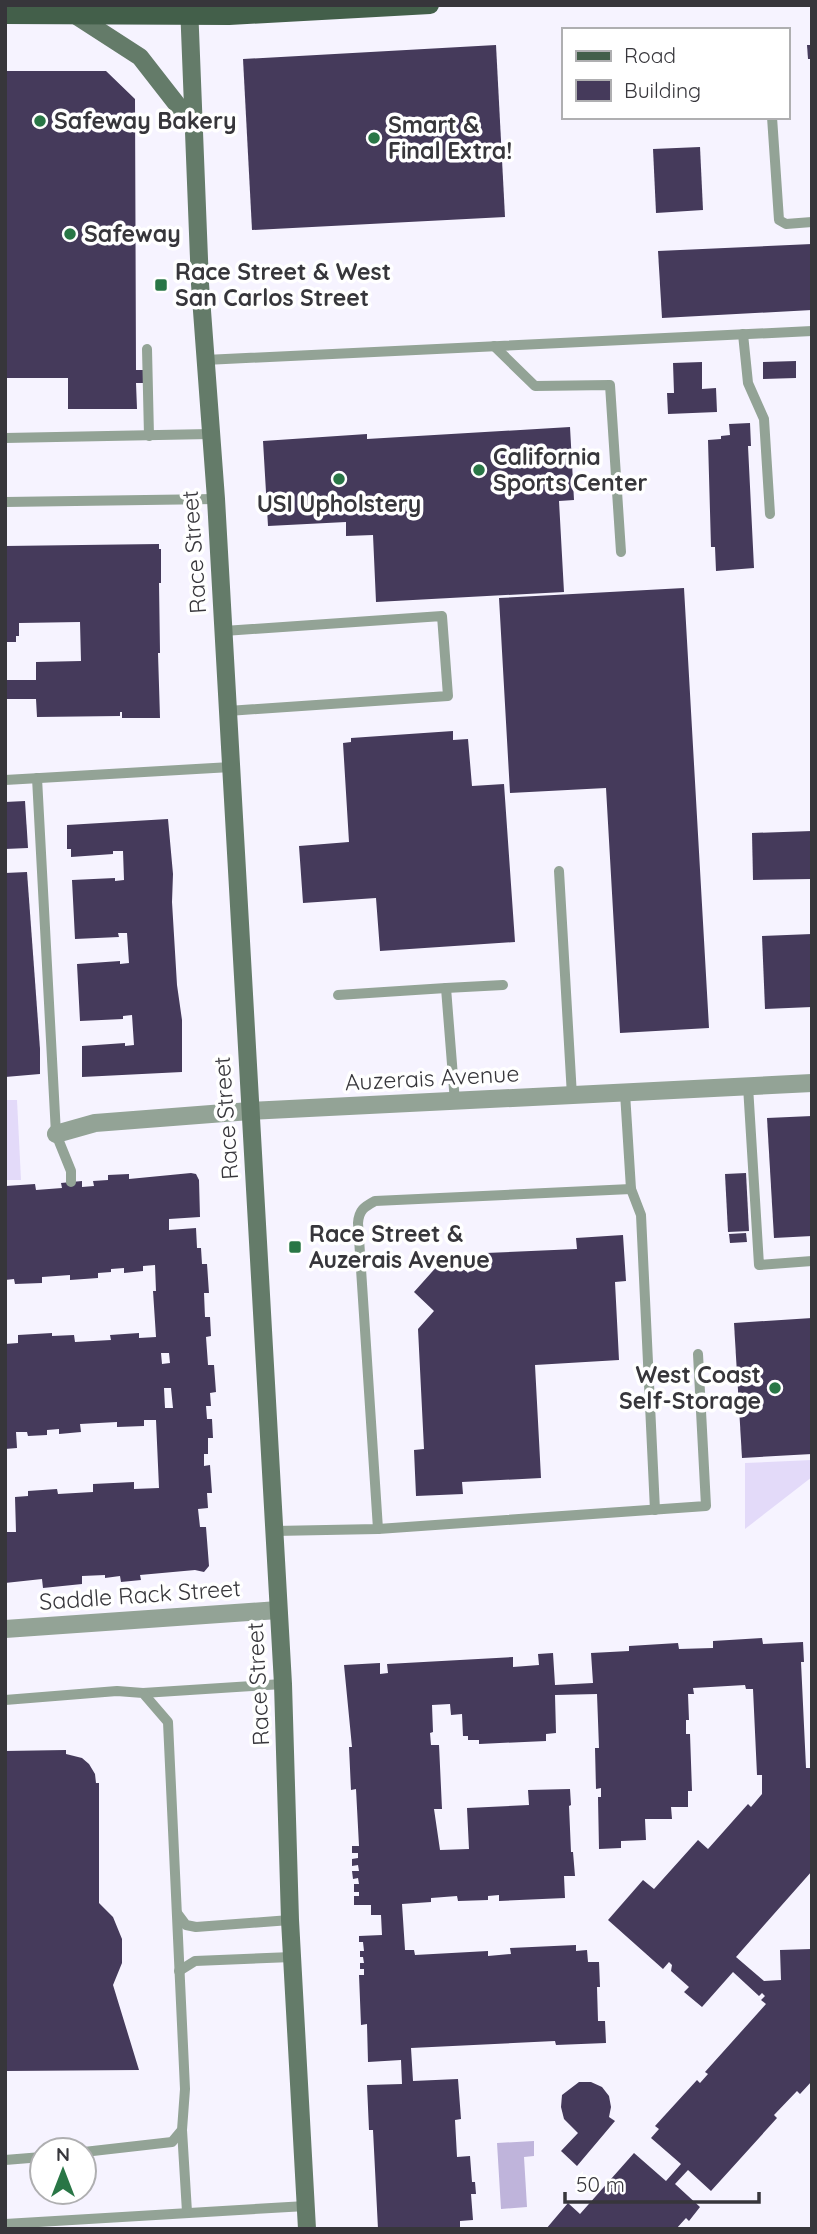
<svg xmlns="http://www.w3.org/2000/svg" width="817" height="2234" viewBox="0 0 817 2234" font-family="Quicksand,sans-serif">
<rect width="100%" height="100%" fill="#f6f3ff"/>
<g fill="#e3daf9">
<polygon points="5,1100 17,1100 21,1180 5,1180"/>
<polygon points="812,1460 812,1477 745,1529 745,1463"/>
</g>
<polygon fill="#bfb4db" points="534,2141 534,2156 524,2157 527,2207 501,2209 497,2143"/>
<g fill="#453a5b" fill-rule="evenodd">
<polygon points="496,45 505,217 252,230 243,59"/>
<polygon points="807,45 812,45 812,59 808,59"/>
<polygon points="5,71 106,71 135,99 136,370 147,370 147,383 136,383 137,409 68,409 68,378 5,378"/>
<polygon points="700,147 703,210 656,213 653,149"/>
<polygon points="812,244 812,310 662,318 658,251"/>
<polygon points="796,361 796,378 763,379 763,362"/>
<polygon points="702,362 702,389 716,388 717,412 668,414 667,393 674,393 673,363"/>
<polygon points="750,423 751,446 748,446 754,568 716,571 715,547 711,547 708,440 721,439 721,436 730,435 729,424"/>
<polygon points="570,427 574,500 559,501 564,592 376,602 373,535 346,536 346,522 268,526 263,441 367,434 367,439"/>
<polygon points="159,544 159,549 161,549 161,583 159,583 160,653 158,653 160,718 122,718 122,712 120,712 120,716 37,717 36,699 5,699 5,680 36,680 36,662 81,661 80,622 19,623 19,636 16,636 16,642 5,642 5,546"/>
<polygon points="684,588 709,1028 620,1033 606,788 510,793 499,598"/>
<polygon points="453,731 453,740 468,739 472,786 504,784 515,942 380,951 376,898 303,903 299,846 349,842 343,743 351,742 351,738"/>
<polygon points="25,801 28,848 5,849 5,802"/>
<polygon points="168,819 173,874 172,902 177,985 182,1020 182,1072 82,1077 82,1046 125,1043 125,1046 134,1045 132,1015 123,1016 123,1019 80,1021 77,964 120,961 120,964 129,963 127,933 118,933 119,937 75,939 72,880 115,878 115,881 124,880 123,851 113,851 113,854 71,857 71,849 67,849 67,825"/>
<polygon points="812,831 812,879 753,880 752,833"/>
<polygon points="27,872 40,1049 40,1074 5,1077 5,873"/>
<polygon points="812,934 812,1007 765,1009 762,936"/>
<polygon points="812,1116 812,1236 774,1238 767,1118"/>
<path d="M191 1173 196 1174 199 1180 200 1217 169 1219V1230L196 1228 197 1248H201L202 1264H207L209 1293H204L205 1317H210L211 1336 206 1337 208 1365H214L216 1392 210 1393 211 1406H206L207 1419H212L213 1438H208V1454H204V1466L210 1465 212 1493H207L208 1508 198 1509 200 1527H206L209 1566 204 1572 195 1570 140 1575 141 1580 121 1582 120 1576 105 1578V1575L82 1576V1584L43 1588 42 1579 5 1583V1532H16L15 1497 28 1496V1491L57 1489 58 1494 93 1492V1484L134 1482V1489L159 1488 156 1420H144V1426L117 1427V1422L80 1424 81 1432 59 1434V1429L47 1430V1435L28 1436 27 1432H16L17 1448 5 1449V1344L18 1343V1335L52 1333V1336L74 1335 75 1342 111 1340 110 1335 139 1333V1338L156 1337 153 1291H156L155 1265 143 1266V1271L124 1273V1268L111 1269V1272L98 1273V1278L70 1280V1275L42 1277V1283L15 1284 14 1279 5 1280 6 1186 35 1184 36 1190 62 1188 61 1183 82 1181V1187L94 1186 93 1181 108 1180V1175L129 1174V1179ZM161 1353H169L170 1363 162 1364ZM164 1388H171L173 1408H165Z"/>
<polygon points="746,1173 749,1231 728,1232 725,1174"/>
<polygon points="746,1233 747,1242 730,1243 729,1234"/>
<polygon points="623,1235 626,1281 615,1282 619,1360 535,1365 541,1478 462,1482 463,1494 416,1496 414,1450 424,1449 418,1329 434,1311 414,1292 448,1254 468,1273 486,1253 577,1249 576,1238"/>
<polygon points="812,1318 812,1454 742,1458 734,1323"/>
<polygon points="762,1638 763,1644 803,1642 804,1662 801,1662 806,1768 812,1768 812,1871 736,1957 764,1981 781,1980 780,1950 812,1949 812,2081 800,2094 797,2091 774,2115 777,2118 711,2191 688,2170 675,2184 700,2207 689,2221 686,2218 676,2229 546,2229 568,2203 580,2214 634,2153 666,2181 681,2164 651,2138 659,2129 655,2126 697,2080 700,2083 708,2074 705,2072 766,2004 761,2000 765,1996 762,1993 759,1996 733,1972 702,2007 684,1992 689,1987 671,1971 672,1965 669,1962 663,1969 608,1920 643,1880 654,1889 698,1840 708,1849 748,1804 751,1807 762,1794 762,1775 757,1775 753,1689 746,1689 745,1685 693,1688 694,1694 688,1694 689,1720 686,1720 686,1734 690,1734 692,1791 688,1791 688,1807 671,1807 672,1819 645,1819 646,1840 621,1841 621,1848 599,1849 598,1797 601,1797 601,1788 596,1789 595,1748 599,1748 597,1694 555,1695 556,1733 546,1734 546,1741 479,1744 479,1740 468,1740 468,1736 463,1736 462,1714 451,1715 450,1704 432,1705 433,1732 430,1733 431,1745 439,1745 442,1809 434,1809 440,1850 469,1849 467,1808 529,1805 528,1790 570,1789 571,1805 569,1806 571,1852 573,1852 575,1876 564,1876 565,1898 499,1901 499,1895 488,1896 488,1900 458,1901 457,1896 431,1898 431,1902 402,1904 405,1950 414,1950 415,1955 488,1951 488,1956 511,1954 510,1948 576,1945 576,1951 587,1950 588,1962 599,1962 600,1987 597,1987 598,2021 605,2021 606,2043 556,2045 555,2041 411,2048 413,2081 458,2079 461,2119 455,2120 457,2157 470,2156 472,2182 475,2182 476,2194 471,2194 473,2220 460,2221 460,2229 378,2229 373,2130 369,2130 367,2085 402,2084 401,2060 368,2062 367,2024 361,2025 359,1975 364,1975 364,1969 360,1969 360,1963 364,1963 363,1957 360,1957 360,1951 364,1951 363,1942 359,1942 359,1936 382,1935 381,1915 371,1915 371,1905 354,1905 354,1896 359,1896 359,1892 354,1892 354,1884 359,1884 358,1878 353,1879 352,1871 359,1871 358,1865 352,1866 352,1859 358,1858 358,1853 352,1853 352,1846 359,1846 356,1789 351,1790 349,1747 352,1747 344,1665 380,1663 380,1674 388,1673 387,1664 513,1657 513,1667 539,1665 538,1654 553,1653 555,1685 593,1683 591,1653 629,1651 629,1646 678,1643 679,1649 713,1648 713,1641"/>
<polygon points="66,1750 66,1754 82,1758 89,1764 95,1774 96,1783 99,1783 99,1903 113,1917 122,1939 122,1963 113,1985 139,2070 5,2071 5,1751"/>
<polygon points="579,2082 591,2082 602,2087 609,2096 611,2107 609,2117 615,2121 577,2166 561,2151 578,2133 564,2119 561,2107 562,2095"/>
</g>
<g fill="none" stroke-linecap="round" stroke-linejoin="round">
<g stroke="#93a396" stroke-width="10">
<polyline points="772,117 779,220 786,224 812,222"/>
<polyline points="743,334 748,383 764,419 770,514"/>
<polyline points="494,346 535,386 610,385 621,552"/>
<polyline points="147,349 149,436"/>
<polyline points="205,360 812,331"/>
<polyline points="5,438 210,434"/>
<polyline points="5,502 216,499"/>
<polyline points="224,631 442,616 448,696 228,711"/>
<polyline points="37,778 56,1134 71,1171 71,1182"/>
<polyline points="5,780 231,767"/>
<polyline points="559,871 572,1096"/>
<polyline points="338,995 446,988"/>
<polyline points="748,1086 759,1265 812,1261"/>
<polyline points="455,1102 446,988 503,985"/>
<polyline points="631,1189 641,1215 655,1510"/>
<polyline points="378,1529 706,1506 698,1354"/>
<path d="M274 1531 378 1529 358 1223C359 1210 364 1207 375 1201L631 1189 625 1093"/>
<polyline points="143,1693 283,1684"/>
<polyline points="5,1700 117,1691 143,1693 168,1722 185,2089 182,2130 172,2142 84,2152"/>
<polyline points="177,1913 186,1925 196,1927 290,1920"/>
<polyline points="179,1971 195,1961 292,1957"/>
<polyline points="182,2130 187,2212"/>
<polyline points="5,2160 42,2157"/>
<polyline points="5,2224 306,2206"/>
</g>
<polyline stroke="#93a396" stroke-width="18" points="56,1134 95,1123 250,1111"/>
<g stroke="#93a396" stroke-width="18">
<polyline points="250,1111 812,1083"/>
<polyline points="5,1629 278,1610"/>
</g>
<g stroke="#647b69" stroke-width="18">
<polyline points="189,5 200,284 216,499 283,1684 290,1920 307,2229"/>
<polyline points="75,15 140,57 193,125"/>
</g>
<polyline stroke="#435f4a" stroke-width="18" points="5,15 229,16 430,5"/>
</g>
<g fill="#297646" stroke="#fff" stroke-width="2.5">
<circle cx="40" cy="121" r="7"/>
<circle cx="374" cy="138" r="7"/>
<circle cx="70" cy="234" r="7"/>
<rect x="154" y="278" width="14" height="14" rx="3.5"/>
<circle cx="479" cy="470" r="7"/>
<circle cx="339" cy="479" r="7"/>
<rect x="288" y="1240" width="14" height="14" rx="3.5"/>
<circle cx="775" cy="1388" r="7"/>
</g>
<g text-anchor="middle" stroke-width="7" stroke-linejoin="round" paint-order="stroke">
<g font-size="23" font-weight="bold" fill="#37363b" stroke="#fff" text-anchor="start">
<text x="54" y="129">Safeway Bakery</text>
<text x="388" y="133">Smart &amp;<tspan x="388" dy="26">Final Extra!</tspan></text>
<text x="84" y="242">Safeway</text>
<text x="175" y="280">Race Street &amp; West<tspan x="175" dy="26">San Carlos Street</tspan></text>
<text x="493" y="465">California<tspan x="493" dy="26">Sports Center</tspan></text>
<text x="339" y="512" text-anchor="middle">USI Upholstery</text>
<text x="309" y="1242">Race Street &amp;<tspan x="309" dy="26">Auzerais Avenue</tspan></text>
<text x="761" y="1383" text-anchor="end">West Coast<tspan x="761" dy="26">Self-Storage</tspan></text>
</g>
<g font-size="23" fill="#37363b" stroke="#fff">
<text transform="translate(194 552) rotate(-94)" y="8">Race Street</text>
<text transform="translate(432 1078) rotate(-3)" y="8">Auzerais Avenue</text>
<text transform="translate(226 1118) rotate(-94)" y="8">Race Street</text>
<text transform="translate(140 1595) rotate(-4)" y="8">Saddle Rack Street</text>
<text transform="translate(258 1684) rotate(-93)" y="8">Race Street</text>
</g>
</g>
<rect width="817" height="2234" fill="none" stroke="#37363b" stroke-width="14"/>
<rect x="562" y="28" width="228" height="91" fill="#ffffff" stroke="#afafb1" stroke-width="2"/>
<rect x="576" y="51" width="35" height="10" fill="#435f4a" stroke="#afafb1" stroke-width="2"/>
<text x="624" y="63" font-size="21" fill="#37363b">Road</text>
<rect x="576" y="80" width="35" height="21" fill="#453a5b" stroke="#afafb1" stroke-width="2"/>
<text x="624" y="98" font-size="21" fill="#37363b">Building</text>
<g transform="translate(63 2171)"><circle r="33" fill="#ffffff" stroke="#afafb1" stroke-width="2"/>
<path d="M0-5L12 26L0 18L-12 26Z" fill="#297646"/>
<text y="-10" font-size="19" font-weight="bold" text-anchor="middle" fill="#37363b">N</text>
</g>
<path d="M565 2192v10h194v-10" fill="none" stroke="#37363b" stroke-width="3.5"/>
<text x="576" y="2192" font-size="21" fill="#37363b" stroke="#ffffff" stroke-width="5" paint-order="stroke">50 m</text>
</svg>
